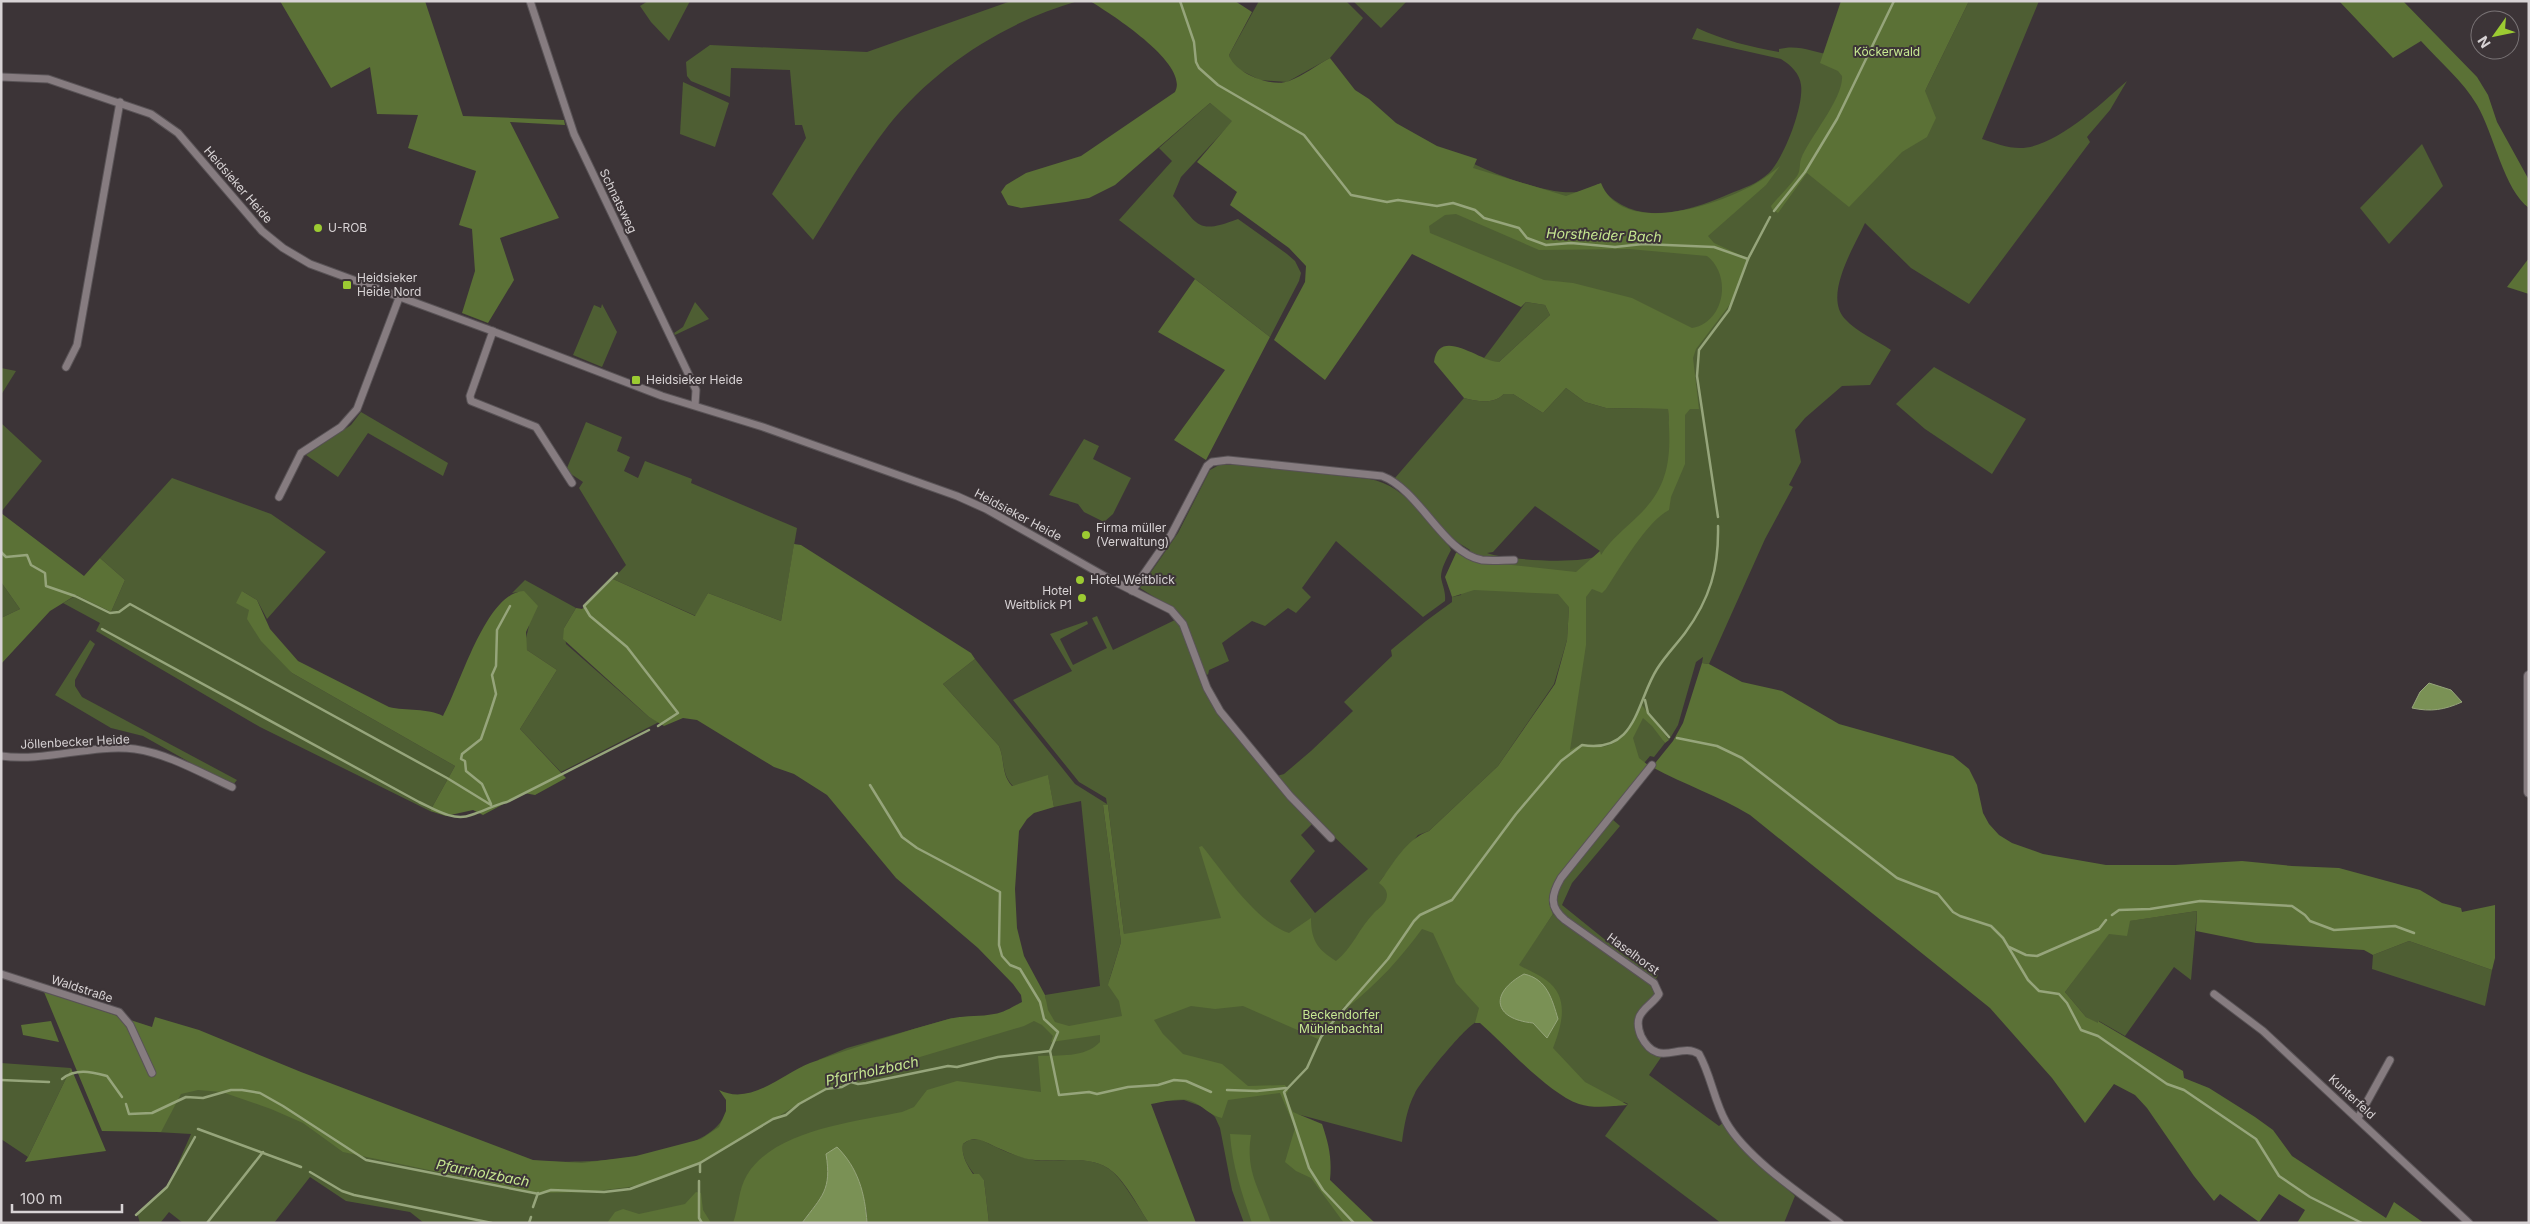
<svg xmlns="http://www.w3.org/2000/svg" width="2530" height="1224" viewBox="0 0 2530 1224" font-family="Inter,sans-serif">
<rect width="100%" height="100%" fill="#3c3437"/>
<g fill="#4e5e33" fill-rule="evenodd">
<polygon points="648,1 690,1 669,41 651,22 640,6"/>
<path d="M1011 1H1078C1005 22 936 66 888 126 860 162 837 202 813 240L772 194 806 138 802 125H795L790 70 731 68 730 97 691 81 687 76 686 62 710 45 867 52Z"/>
<polygon points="1259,1 1346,1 1363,18 1330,58 1287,82 1260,80 1238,69 1231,62 1229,55"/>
<polygon points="1353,1 1407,1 1381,28"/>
<path d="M1969 1H2039L1982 139C1994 143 2007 148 2020 148 2055 148 2102 103 2127 81L2110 110 2087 137 2090 142 1969 304 1911 268 1865 223C1854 247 1823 296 1845 319 1857 332 1876 340 1891 350L1870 385 1842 386 1805 418 1795 430 1801 462 1789 485 1793 487 1765 539 1709 664 1702 663 1703 657 1696 662 1678 725 1669 740 1666 736 1663 740 1665 743 1654 757 1650 756 1555 870 1518 965 1553 914 1647 979 1657 994 1637 1016V1032L1662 1056 1649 1075 1719 1126 1724 1122 1757 1162 1795 1196 1784 1223H1721L1605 1136 1628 1104 1624 1102 1616 1106 1600 1105 1478 1021C1466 1025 1422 1080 1415 1093 1407 1108 1404 1126 1402 1142L1293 1113 1328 1178 1365 1223H1244L1232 1190 1220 1128 1215 1117 1206 1108 1184 1100 1007 1110 743 1223H424L410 1212 346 1201 310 1177 274 1223H183L169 1212 161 1222 140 1223 137 1213 169 1184 191 1134 139 1131 192 1042 527 1160C572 1165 696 1161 722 1120L827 1064 818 1060 847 1048 952 1018 986 1021 1046 1001 1045 995 1100 986 1081 801 1054 807 1048 776 1013 786C1001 774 1005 760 999 746L943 684 975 659 1075 784 1107 804 1106 798 1079 782 1013 700 1072 671 1050 634 1087 621 1088 624 1060 639 1073 665 1107 648 1092 618 1097 616 1113 650 1177 619 1180 623 1205 689 1313 823 1301 835 1315 851 1290 881 1315 913 1368 869 1307 811 1277 776 1284 774 1311 751 1353 711 1344 702 1392 656 1391 650 1426 621 1452 602V597L1461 595 1466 557 1470 550 1446 535 1395 478 1464 398C1478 402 1494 404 1504 394H1513L1543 413 1566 388 1585 402 1606 408 1668 409 1669 422V410L1561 311 1412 240 1474 164C1499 176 1556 198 1583 191 1588 190 1593 187 1598 184 1632 229 1685 213 1729 194 1744 188 1757 184 1769 173 1784 158 1804 106 1801 85 1800 74 1791 65 1781 59L1692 39 1697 28C1723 40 1750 47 1779 52V49C1798 44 1813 52 1832 55 1865 61 1898 66 1931 72L1925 91ZM1535 506 1600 551V555C1583 565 1506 560 1487 553L1493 552ZM1569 608 1576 629 1561 675 1499 772 1380 881 1418 835 1429 831 1498 766 1554 684 1567 640ZM1103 805H1108L1124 934H1126L1109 981 1121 942Z"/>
<polygon points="683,82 729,103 715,147 680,134"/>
<path d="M1210 103 1233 121 1181 177 1173 196C1199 225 1196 235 1238 219L1287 254 1295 261 1301 273 1299 281 1270 337 1119 220 1172 161 1159 148Z"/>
<polygon points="2422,144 2443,186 2389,244 2360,208"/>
<polygon points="695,302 709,319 675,335 674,333 683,327"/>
<polygon points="1526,302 1545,305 1550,315 1499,362 1492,363 1484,358"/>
<polygon points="602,304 617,332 602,367 573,355 594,305 601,308"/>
<polygon points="1934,367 2026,419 1992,474 1925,429 1896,404"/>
<polygon points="1,368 16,371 1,395"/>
<polygon points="361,412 448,463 443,476 368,433 338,477 306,455 351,425"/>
<polygon points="586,422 622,437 617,451 630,457 624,471 638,478 645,461 692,479 691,483 797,528 781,621 708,593 696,616 613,579 626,565 579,488 583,482 571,474 567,468"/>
<polygon points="1,423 42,461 1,512"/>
<polygon points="1084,439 1099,446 1093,459 1131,478 1113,514 1104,522 1084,512 1078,504 1049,495"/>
<path d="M1219 465H1241L1369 479C1404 484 1427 521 1449 546L1451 550C1447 558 1441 568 1441 577 1442 585 1446 591 1445 601L1423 617 1336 541 1302 588 1311 597 1296 613 1288 608 1265 626 1252 621 1222 643 1229 661 1209 670 1208 675 1203 671 1184 621 1178 612 1140 588 1178 533 1210 470Z"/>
<polygon points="172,478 271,514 326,552 267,619 257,600 242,591 249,610 292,673 455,766 430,811 260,727 96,631 100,623 63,603 77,595 111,612 125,580 100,558"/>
<path d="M525 580 576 608 564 628 566 644 649 717 659 722 561 772 520 729 557 670 527 650C523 639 529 633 529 622 529 613 521 600 518 592L512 593Z"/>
<polygon points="1,582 20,609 1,618"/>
<polygon points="90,640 95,644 75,680 75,686 82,697 237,780 232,786 143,736 111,728 55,695"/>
<polygon points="1612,819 1620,826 1572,883 1562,905 1624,955 1658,975 1655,981 1562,916 1555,900 1560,884"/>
<polygon points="2197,911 2191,980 2174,967 2125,1036 2099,1021 2098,1024 2086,1017 2065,992 2109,933 2129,921"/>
<polygon points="2409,941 2492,970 2485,1006 2372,969 2373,955"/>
<polygon points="1,1063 71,1068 28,1157 1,1139"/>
<path d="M980 1139C996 1148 1014 1156 1033 1160 1059 1164 1091 1152 1114 1173 1126 1185 1139 1208 1149 1223H989L984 1180 979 1175 974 1174C967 1165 961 1155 963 1144L969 1140Z"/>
</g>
<g fill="#5b7136" fill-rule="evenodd">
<polygon points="280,1 425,1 463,116 564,120 565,125 510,122 559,218 500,238 514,280 488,323 462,313 475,271 472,229 459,225 476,171 408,148 418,115 377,114 370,67 331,88"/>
<path d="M1090 1H1235L1252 12 1229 55C1234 73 1272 88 1289 81 1303 76 1317 65 1330 58L1355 90 1369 99 1396 123 1437 146 1477 159 1473 168 1566 196 1601 183C1623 238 1718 205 1755 184 1764 179 1772 172 1780 166L1766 185 1708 236 1714 243 1747 258 1736 292 1728 307 1696 349 1693 358 1699 409H1690L1685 415V464L1671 497 1669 510C1647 521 1620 568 1606 589L1602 593 1592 589 1586 597V645L1570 750C1580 744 1585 746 1596 747 1623 748 1632 723 1641 704L1669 740 1665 743 1652 726 1643 718 1633 738 1639 758 1648 765 1565 868 1552 888 1549 903 1553 914 1519 965C1527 970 1538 974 1546 980 1570 997 1562 1025 1553 1048L1585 1082 1628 1105C1612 1106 1594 1109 1579 1104 1548 1093 1506 1046 1480 1023H1475L1479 1008 1456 983 1433 933 1422 929C1400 959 1377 984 1348 1007L1345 1005 1318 1039 1243 1006 1215 1009 1191 1006 1154 1020 1163 1034 1183 1054 1222 1064 1248 1086 1285 1085 1288 1091 1285 1096 1293 1112 1322 1124C1329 1145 1332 1158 1330 1180L1375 1223H1344L1311 1178 1296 1171 1285 1162 1295 1128 1280 1093 1228 1100 1222 1118C1210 1116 1202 1105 1191 1101 1180 1097 1162 1102 1151 1104L1196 1223H1149C1139 1208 1126 1183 1113 1172 1091 1153 1061 1163 1035 1160 1022 1159 1010 1153 998 1148 985 1142 975 1134 963 1144 961 1155 967 1165 973 1174H979L984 1180 989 1223H867L866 1208 826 1154C832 1190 822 1196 802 1223H733C739 1207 738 1190 747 1175 774 1130 854 1122 902 1112L914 1107 927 1090 957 1081 1041 1092 1038 1056C1059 1055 1085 1058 1100 1042V1035L1051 1042 1053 1036 1042 1025 1034 1021 1024 1026 836 1082 702 1161 656 1181 629 1187 588 1192 538 1193 343 1152 303 1123 271 1109 222 1092 198 1090 181 1094 161 1132 102 1131 44 992 152 1027 155 1017 199 1030 301 1072 533 1160 582 1163 636 1156 701 1139 719 1127 726 1111V1100L719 1090C751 1106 782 1074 810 1063 855 1047 902 1032 949 1019 963 1015 980 1017 994 1014 1004 1013 1014 1006 1022 1002L1021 995 1013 984 978 948 896 878 827 795 794 774 774 767 697 720 683 718 664 726 649 717 563 639 564 628 576 608 582 609 613 579 695 616 708 593 781 621 794 544 801 545 971 653 975 659 943 684 999 746C1005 760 1001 774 1012 786L1048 775 1054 807 1034 813 1027 819 1019 831 1015 889 1017 928 1024 956 1045 995 1048 1010 1055 1022 1069 1026 1122 1016 1119 1001 1108 985 1121 942 1103 805H1108L1124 934 1221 918 1199 847 1202 846C1224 873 1256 922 1289 933L1311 918C1311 940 1317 949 1336 961 1352 949 1359 928 1374 913 1379 908 1387 903 1387 895 1387 890 1383 886 1379 883 1393 864 1406 839 1429 831L1498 766 1555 684 1567 640 1569 607 1558 594 1474 590 1452 597 1445 577 1456 553 1459 551 1493 563 1576 572 1600 551 1601 555C1611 539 1625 529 1638 516 1672 484 1671 452 1668 409L1606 408 1585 402 1566 388 1543 413 1513 394H1504C1494 404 1478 402 1464 398L1434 362C1439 325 1482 363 1499 362L1550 315 1545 305 1526 302 1521 307 1412 254 1325 380 1274 340 1305 282 1306 266 1289 248 1230 205 1237 192 1197 162 1232 121 1210 103 1115 185 1089 198 1066 202 1021 208 1008 205 1001 192 1006 185 1026 173 1081 156 1175 92C1190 64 1111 14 1090 1ZM1456 214 1539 250 1629 249 1707 256C1732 275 1725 322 1692 328L1632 298 1573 283 1544 280 1430 233 1429 226 1445 215ZM1558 1019 1547 1037 1533 1023 1517 1021Z"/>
<path d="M1841 1H1969L1925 91 1936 118 1927 137 1902 152 1849 207 1807 173 1778 213 1772 209 1771 206C1779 196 1789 187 1797 176 1801 170 1799 165 1801 159 1809 138 1844 98 1842 76L1838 71 1820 63Z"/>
<path d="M2403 1 2477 77 2488 95 2497 122 2529 180V208C2504 190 2494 134 2477 105 2463 81 2440 62 2421 41L2393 58 2340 2Z"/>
<polygon points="2529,258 2529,294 2507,287"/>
<polygon points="1195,279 1270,337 1206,460 1174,440 1225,370 1158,332"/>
<polygon points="1,513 84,576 100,558 125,580 111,612 76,595 50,611 1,664 1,618 20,609 1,582"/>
<path d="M242 591 257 600 270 629 298 661 389 707C406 711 428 708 443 716 460 686 486 592 524 591L538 606 526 632 527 650 557 670 520 729 566 778 535 795 524 793 483 815 473 810 446 816 430 811 455 766 292 673 261 641 247 619 249 610 236 603Z"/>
<path d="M1702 663 1709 664 1742 682 1782 691 1839 724 1953 756 1969 769 1977 785 1983 813 1989 824 1999 835 2012 843 2043 854 2106 865H2175L2242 861 2292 866 2339 868 2420 890 2442 903 2461 908 2462 912 2495 905V958L2492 970 2409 941 2373 955 2364 950 2256 943 2196 931 2197 911 2130 921 2127 936 2109 934 2065 992 2086 1017 2098 1023V1021L2183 1071 2184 1078 2209 1088 2255 1117 2273 1130 2292 1156 2386 1218 2394 1202 2424 1223H2297L2305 1210 2279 1194 2259 1222 2220 1194 2214 1201 2194 1176 2147 1108 2135 1095 2114 1084 2085 1123 2052 1078 1990 1008 1750 815C1719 796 1685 785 1652 767L1673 741 1683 723Z"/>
<polygon points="51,1021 59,1042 23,1035 21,1025"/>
<polygon points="71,1068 106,1151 25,1162 28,1157"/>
<path d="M1230 1134 1251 1135C1245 1172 1260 1189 1271 1223H1252C1242 1194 1232 1165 1230 1134Z"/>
<polygon points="696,1192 701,1193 703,1210 711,1223 607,1223 615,1212 623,1209 639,1214 685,1204"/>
</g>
<g fill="#7a9155" stroke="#96a57b">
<path d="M2429 683 2451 690 2462 702C2444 710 2431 712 2412 708L2420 692Z"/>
<path d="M1524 974C1547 979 1552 999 1558 1019L1547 1038 1533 1023C1493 1019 1489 993 1524 974Z"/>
<path d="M837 1147C858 1168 865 1193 867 1223H802C822 1196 832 1190 826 1154Z"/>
</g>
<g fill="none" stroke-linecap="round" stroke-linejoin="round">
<g stroke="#96a57b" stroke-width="2.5">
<polyline points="1180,1 1194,42 1196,62 1199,68 1218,85 1304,135 1351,195 1387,202 1398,200 1437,206 1453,203 1475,210 1484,218 1519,228 1527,238 1546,245 1571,243 1615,247 1643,244 1714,247 1748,259"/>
<polyline points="1774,211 1805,172 1837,119 1894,1"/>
<polyline points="1718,517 1697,376 1699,350 1729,310 1748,259 1770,217"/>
<polyline points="1,552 6,557 27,555 31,565 45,573 46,586 75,596 110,613 119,612 130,604 447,778 491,805"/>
<polyline points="617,573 584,606 590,616 627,647 678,713 658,726"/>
<path d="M102 629 419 802C434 809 454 822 471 815 484 811 494 805 507 802L649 730"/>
<polyline points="1645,700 1648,713 1669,737"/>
<polyline points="1677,738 1717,746 1742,758 1897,878 1938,894 1953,912 1960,916 1991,926 2003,938 2028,980 2039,991 2059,994 2067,1003 2081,1030 2098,1036 2167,1084 2184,1090 2256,1139 2279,1176 2310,1197 2362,1223"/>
<polyline points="870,785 902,837 917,848 1000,892 999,945 1002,956 1010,965 1020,969 1040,1002 1044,1019 1058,1032 1050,1051 1059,1095 1089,1092 1097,1094 1128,1087 1158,1085 1174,1080 1186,1081 1211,1092"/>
<polyline points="491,804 482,784 466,771 465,761 461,759 462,754 481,739 490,713 496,694 492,675 496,666 497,630 510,606"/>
<polyline points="2112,915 2119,910 2150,909 2200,901 2292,906 2305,915 2310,921 2334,930 2395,926 2414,933"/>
<polyline points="2009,947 2026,955 2037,956 2099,929 2106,920"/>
<path d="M62 1079C76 1068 91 1072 107 1076L122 1097"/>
<polyline points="1,1080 49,1082"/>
<polyline points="1227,1090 1257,1091 1286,1088"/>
<polyline points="126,1104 129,1114 152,1113 186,1097 203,1098 231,1090 242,1090 260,1093 283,1106 366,1160 539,1194 551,1190 604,1192 630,1189 700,1163 773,1119 786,1115 799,1104 826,1089 842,1087 851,1082 858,1084 866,1083 948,1066 957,1067 998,1057 1050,1051"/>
<polyline points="198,1129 301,1167"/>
<polyline points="310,1172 342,1191 354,1195 492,1223"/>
<polyline points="700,1172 700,1163"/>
<polyline points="699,1181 699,1218 702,1223"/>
<polyline points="533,1207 538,1193"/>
<polyline points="136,1215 167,1187 195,1137"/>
<polyline points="207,1223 263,1152"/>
<polyline points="529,1223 531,1217"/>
<path d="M1354 1223 1323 1190 1309 1168 1284 1092 1307 1068 1321 1037 1331 1024 1388 959 1414 921 1420 915 1452 900 1516 814 1561 761 1582 745C1637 754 1636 702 1657 669 1665 656 1676 645 1685 633 1710 599 1719 568 1718 526"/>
</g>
<g stroke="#595356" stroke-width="9">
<g id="minor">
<polyline points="530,1 574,134 696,390 695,405"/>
<polyline points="1,77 48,79 151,114 178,133 262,231 283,248 310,264 487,329 662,396 763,427 957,496 986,509 1115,582 1171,610 1183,624 1207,688 1220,711 1290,796 1331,838"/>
<polyline points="493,331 470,396 471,401 536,427 572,483"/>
<polyline points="66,367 77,345 120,102"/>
<polyline points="279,497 301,453 341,427 357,409 399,298"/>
<path d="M1132 591 1171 535 1207 466 1212 462 1228 460 1382 476C1420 490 1443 553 1482 560 1492 561 1504 560 1514 560"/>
<path d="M1 756C46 762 91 744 135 749 169 754 201 773 232 787"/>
<path d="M1652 765 1561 878C1551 895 1549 907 1565 920L1654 983 1659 994C1654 1003 1642 1008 1639 1018 1637 1024 1639 1031 1641 1036 1658 1070 1680 1041 1699 1054 1711 1075 1714 1101 1726 1122 1747 1159 1805 1197 1840 1223"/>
<polyline points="1,974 119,1012 130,1025 152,1073"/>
<polyline points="2214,994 2263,1031 2469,1223"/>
<polyline points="2358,1118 2390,1060"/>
</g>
</g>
<g stroke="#595356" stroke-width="12">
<polyline id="secondary" points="2529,676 2529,792"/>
</g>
<use href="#minor" stroke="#867c80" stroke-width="7"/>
<use href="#secondary" stroke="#867c80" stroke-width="10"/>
</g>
<g fill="#9ccb32" stroke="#3c3437" stroke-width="2">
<circle cx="318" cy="228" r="5"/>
<rect x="342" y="280" width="10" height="10" rx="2.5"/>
<rect x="631" y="375" width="10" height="10" rx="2.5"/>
<circle cx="1086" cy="535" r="5"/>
<circle cx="1080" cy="580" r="5"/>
<circle cx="1082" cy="598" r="5"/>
</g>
<g text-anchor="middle" stroke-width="4" stroke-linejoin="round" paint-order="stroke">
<g font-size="12" fill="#c7e992" stroke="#3c3437">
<text x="1887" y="56">Köckerwald</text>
<text x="1341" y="1019">Beckendorfer<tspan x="1341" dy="14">Mühlenbachtal</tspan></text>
</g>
<g font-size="12" fill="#d8d3d5" stroke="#3c3437">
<text transform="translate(238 185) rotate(49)" y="4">Heidsieker Heide</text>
<text transform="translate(618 201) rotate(64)" y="4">Schnatsweg</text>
<text transform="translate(1018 515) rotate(28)" y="4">Heidsieker Heide</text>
<text transform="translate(75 742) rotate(-3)" y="4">Jöllenbecker Heide</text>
<text transform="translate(1633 954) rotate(36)" y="4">Haselhorst</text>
<text transform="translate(82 989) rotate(18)" y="4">Waldstraße</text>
<text transform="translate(2352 1097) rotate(43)" y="4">Kunterfeld</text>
</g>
<g font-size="12" fill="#d8d3d5" stroke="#3c3437" text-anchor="start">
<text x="328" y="232">U-ROB</text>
<text x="357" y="282">Heidsieker<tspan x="357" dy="14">Heide Nord</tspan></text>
<text x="646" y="384">Heidsieker Heide</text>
<text x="1096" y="532">Firma müller<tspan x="1096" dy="14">(Verwaltung)</tspan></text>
<text x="1090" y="584">Hotel Weitblick</text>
<text x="1072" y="595" text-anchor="end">Hotel<tspan x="1072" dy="14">Weitblick P1</tspan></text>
</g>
<g font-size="14" font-style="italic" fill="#c6e790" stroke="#3c3437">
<text transform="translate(1604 235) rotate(2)" y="5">Horstheider Bach</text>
<text transform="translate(872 1071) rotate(-12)" y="5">Pfarrholzbach</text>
<text transform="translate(483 1173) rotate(11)" y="5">Pfarrholzbach</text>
</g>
</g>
<rect width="2530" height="1224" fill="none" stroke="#d8d3d5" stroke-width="5"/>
<g transform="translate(2495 35) rotate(237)"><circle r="24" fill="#3c3437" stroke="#7a7476"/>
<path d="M0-4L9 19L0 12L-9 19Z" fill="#9ccb32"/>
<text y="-8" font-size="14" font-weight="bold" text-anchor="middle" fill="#d8d3d5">N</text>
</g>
<path d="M12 1204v8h110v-8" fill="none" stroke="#d8d3d5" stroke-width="2.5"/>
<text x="20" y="1204" font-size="15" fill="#d8d3d5" stroke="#3c3437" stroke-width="4" paint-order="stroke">100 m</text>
</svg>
